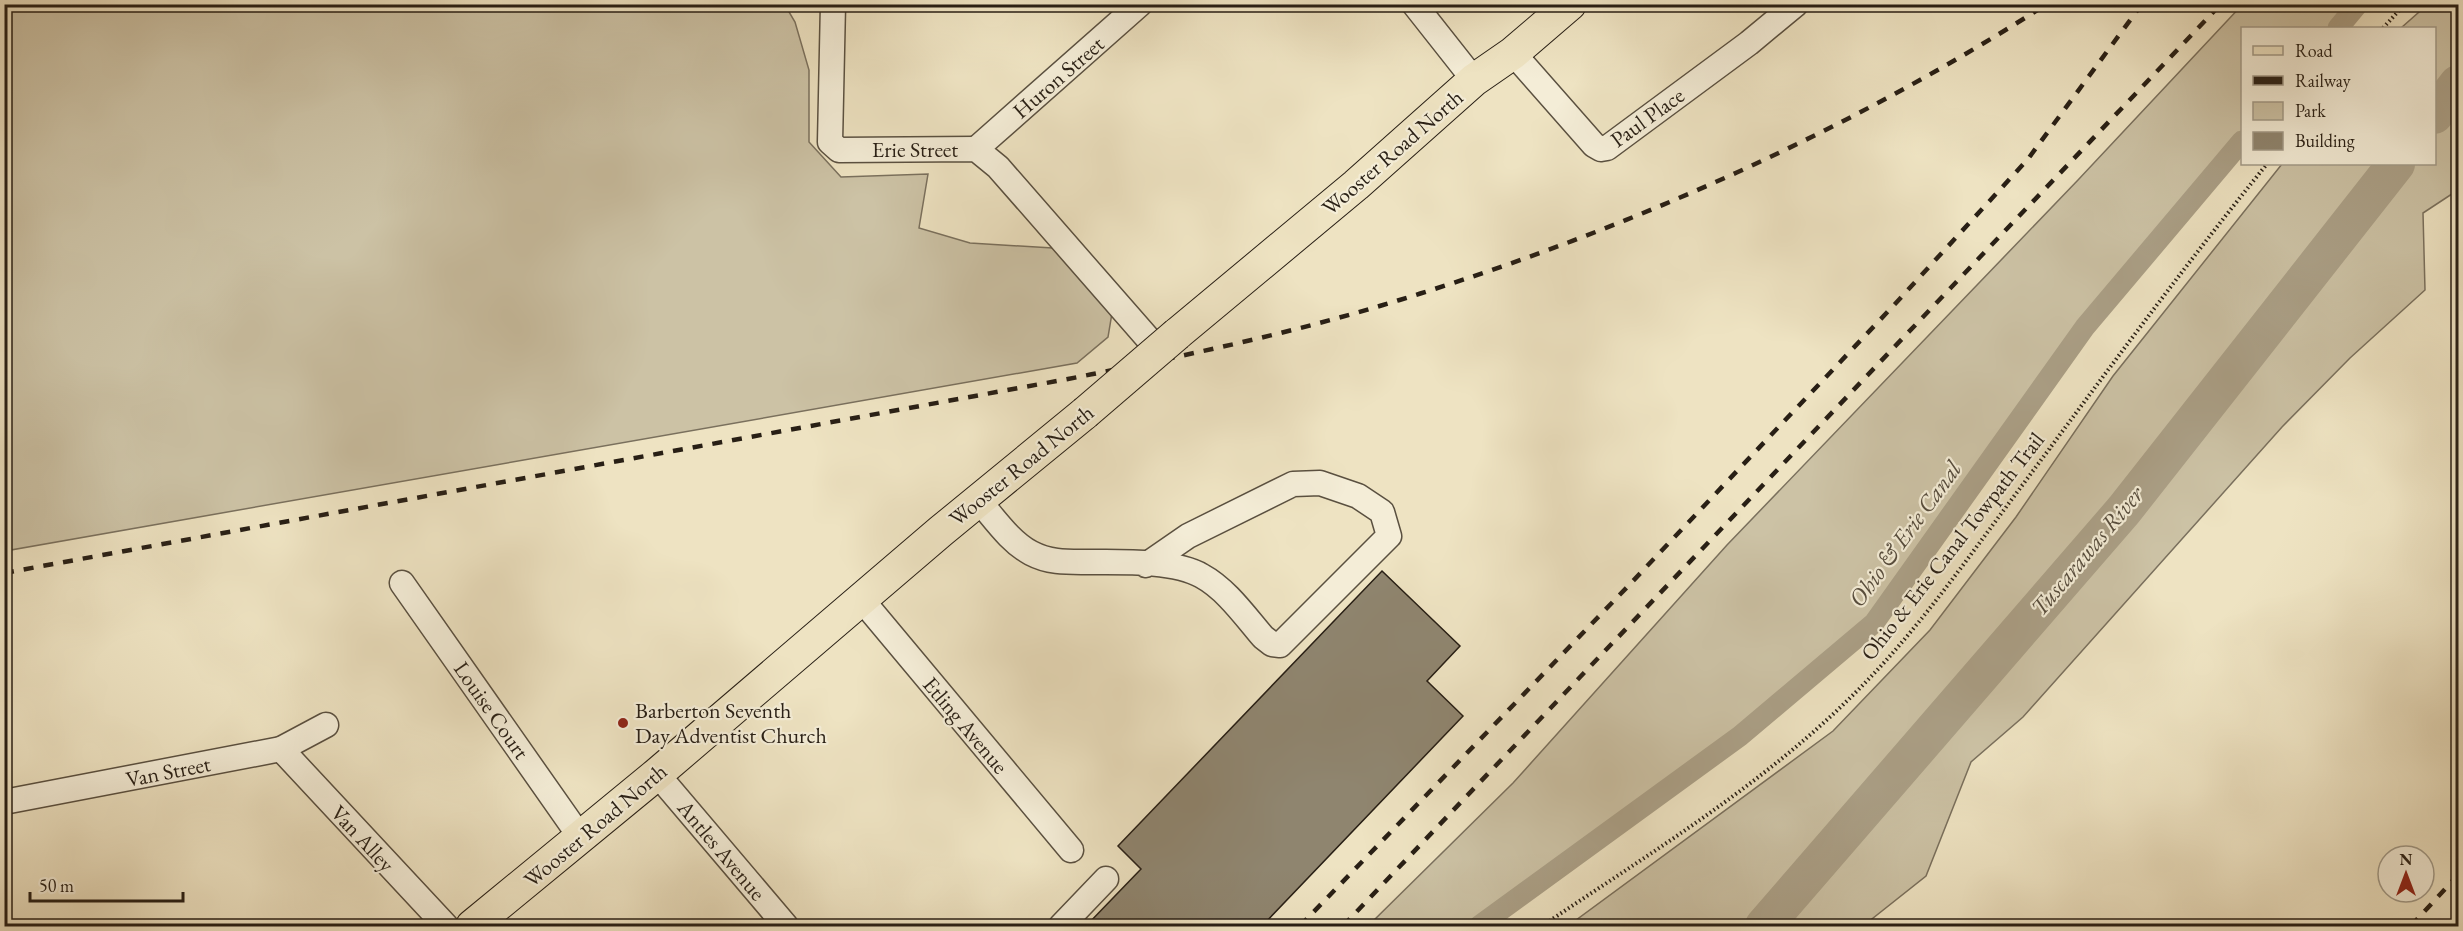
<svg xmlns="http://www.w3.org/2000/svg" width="2463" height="931" viewBox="0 0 2463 931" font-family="'EB Garamond',serif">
<rect width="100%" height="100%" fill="#eee3c2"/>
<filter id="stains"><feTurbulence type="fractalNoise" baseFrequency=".00333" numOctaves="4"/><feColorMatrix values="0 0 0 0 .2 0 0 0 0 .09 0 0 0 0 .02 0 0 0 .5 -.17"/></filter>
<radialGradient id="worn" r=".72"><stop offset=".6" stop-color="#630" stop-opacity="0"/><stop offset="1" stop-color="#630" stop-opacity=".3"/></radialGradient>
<g fill="#ccc2a5" stroke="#7a705d" stroke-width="1.5">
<polygon points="4,5 785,5 795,22 809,70 809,142 841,177 928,174 919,228 970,243 1069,249 1114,301 1108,337 1077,363 5,551"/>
<polygon points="2242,5 2358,5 2337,28 2242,28 2242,141 2085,327 1874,623 1481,926 1368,926 1513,783 1727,545 2078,180"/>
<polygon points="2427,5 2458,5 2458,190 2423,213 2425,290 2350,358 2282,427 2023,717 1971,762 1926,876 1863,926 1568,926 1833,731 1930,630 2016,517 2113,376 2282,164 2434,164 2434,28 2401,28"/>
</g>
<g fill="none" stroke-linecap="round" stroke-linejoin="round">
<g stroke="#aba087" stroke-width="21">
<polyline points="2338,28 2358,4"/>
<polyline points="1479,926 1740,736 1874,623 2085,327 2242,141"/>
</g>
<g stroke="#aba087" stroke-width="38">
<polyline points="2434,115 2458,84"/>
<polyline points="1764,926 2124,510 2396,164"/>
</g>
</g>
<polygon fill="#8f856f" stroke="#281f15" stroke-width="1.5" points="1382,571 1460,646 1427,681 1463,716 1262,926 1086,926 1141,869 1118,846"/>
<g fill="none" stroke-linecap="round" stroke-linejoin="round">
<g stroke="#5a5040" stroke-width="27">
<g id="minor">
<polyline points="833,4 830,142 839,150 976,149 998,167 1158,350"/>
<polyline points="1414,4 1474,80"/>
<polyline points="1513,53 1594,145 1601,149 1607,148 1749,43 1796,4"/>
<polyline points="976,149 1140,4"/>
<path d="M979 501C994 518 1010 542 1031 553 1050 563 1067 562 1089 562 1120 562 1175 560 1202 576 1226 589 1245 616 1263 637L1272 644 1280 645 1389 536 1382 512 1358 496 1320 483 1293 484 1188 536 1146 565"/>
<polyline points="402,583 581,838"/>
<polyline points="862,600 1071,850"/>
<polyline points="281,749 446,926"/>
<polyline points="657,774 786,926"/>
<polyline points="4,802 281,749 326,725"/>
<polyline points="1061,926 1106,879"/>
</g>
</g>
<g stroke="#281f15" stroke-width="34">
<g id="major">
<polyline points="1177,334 1356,185 1474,80 1513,53 1570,4"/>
<polyline points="472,926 657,774 941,531 1085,413"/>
</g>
</g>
<g stroke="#281f15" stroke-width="4" stroke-dasharray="1.5 3" stroke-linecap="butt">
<polyline points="2383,28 2405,4"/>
<path d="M1542 926C1650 853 1765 784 1858 690 1918 630 1967 559 2018 491 2100 381 2181 270 2267 164"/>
</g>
<use href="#minor" stroke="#f4edd7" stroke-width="24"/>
<use href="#major" stroke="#eee3c2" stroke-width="32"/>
<g stroke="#281f15" stroke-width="4.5" stroke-dasharray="10 10" stroke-linecap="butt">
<path d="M4 573 1068 379C1174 358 1280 336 1383 305 1616 235 1841 136 2047 4"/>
<polyline points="1300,926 1632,582 1895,304 2028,159 2142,4"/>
<polyline points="1343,926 2221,4"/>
<polyline points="2411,926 2458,875"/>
</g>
<g stroke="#281f15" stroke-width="34" stroke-linecap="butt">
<polyline id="major-bridge" points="1085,413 1177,334"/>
</g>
<use href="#major-bridge" stroke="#eee3c2" stroke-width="32"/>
</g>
<circle fill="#8f2418" stroke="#f4edd7" stroke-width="2" cx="623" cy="723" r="6"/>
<g text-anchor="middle" stroke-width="4.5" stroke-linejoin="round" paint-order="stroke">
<g font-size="22" fill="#281f15" stroke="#f4edd7">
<text transform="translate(1058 77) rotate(-41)" y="8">Huron Street</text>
<text transform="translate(1647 117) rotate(-36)" y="8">Paul Place</text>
<text x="915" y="157">Erie Street</text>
<text transform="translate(1392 152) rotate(-41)" y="8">Wooster Road North</text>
<text transform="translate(1021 465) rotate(-39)" y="8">Wooster Road North</text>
<text transform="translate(1952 546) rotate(-52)" y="8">Ohio &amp; Erie Canal Towpath Trail</text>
<text transform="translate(492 710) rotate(55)" y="8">Louise Court</text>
<text transform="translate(966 725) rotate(50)" y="8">Etling Avenue</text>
<text transform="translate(168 771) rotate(-11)" y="8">Van Street</text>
<text transform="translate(595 825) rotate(-40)" y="8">Wooster Road North</text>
<text transform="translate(363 838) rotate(47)" y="8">Van Alley</text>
<text transform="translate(722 850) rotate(50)" y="8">Antles Avenue</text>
</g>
<g font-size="22" fill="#281f15" stroke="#f4edd7" text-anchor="start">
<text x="635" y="718">Barberton Seventh<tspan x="635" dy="25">Day Adventist Church</tspan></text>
</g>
<g font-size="24" font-style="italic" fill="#564c3d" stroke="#f4edd7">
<text transform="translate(1905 534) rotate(-54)" y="8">Ohio &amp; Erie Canal</text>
<text transform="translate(2087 551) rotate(-50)" y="8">Tuscarawas River</text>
</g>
</g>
<rect width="2463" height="931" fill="none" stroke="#eee3c2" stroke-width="24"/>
<rect x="6" y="6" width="2451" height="919" fill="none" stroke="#281f15" stroke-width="3"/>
<rect x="12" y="12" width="2439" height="907" fill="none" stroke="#281f15" stroke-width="1.5"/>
<rect x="2241" y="27" width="195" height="138" fill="#f4edd7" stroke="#a29b89" stroke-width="1.5"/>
<rect x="2253" y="46" width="30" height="9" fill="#eee3c2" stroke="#a29b89" stroke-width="1.5"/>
<text x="2295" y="57" font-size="18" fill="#281f15">Road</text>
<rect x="2253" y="76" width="30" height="9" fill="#281f15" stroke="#a29b89" stroke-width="1.5"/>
<text x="2295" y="87" font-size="18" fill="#281f15">Railway</text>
<rect x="2253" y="102" width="30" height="18" fill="#ccc2a5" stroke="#a29b89" stroke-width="1.5"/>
<text x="2295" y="117" font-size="18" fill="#281f15">Park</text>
<rect x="2253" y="132" width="30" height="18" fill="#8f856f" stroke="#a29b89" stroke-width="1.5"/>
<text x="2295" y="147" font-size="18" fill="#281f15">Building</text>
<g transform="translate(2406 874)"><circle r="28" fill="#f4edd7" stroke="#a29b89" stroke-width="1.5"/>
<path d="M0-4.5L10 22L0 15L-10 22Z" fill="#8f2418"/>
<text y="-9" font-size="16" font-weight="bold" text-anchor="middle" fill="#281f15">N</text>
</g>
<path d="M30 892v9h153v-9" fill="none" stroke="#281f15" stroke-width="3"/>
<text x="39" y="892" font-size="18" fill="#281f15" stroke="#f4edd7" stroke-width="4.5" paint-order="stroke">50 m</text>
<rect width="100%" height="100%" filter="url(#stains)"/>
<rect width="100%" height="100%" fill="url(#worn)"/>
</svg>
